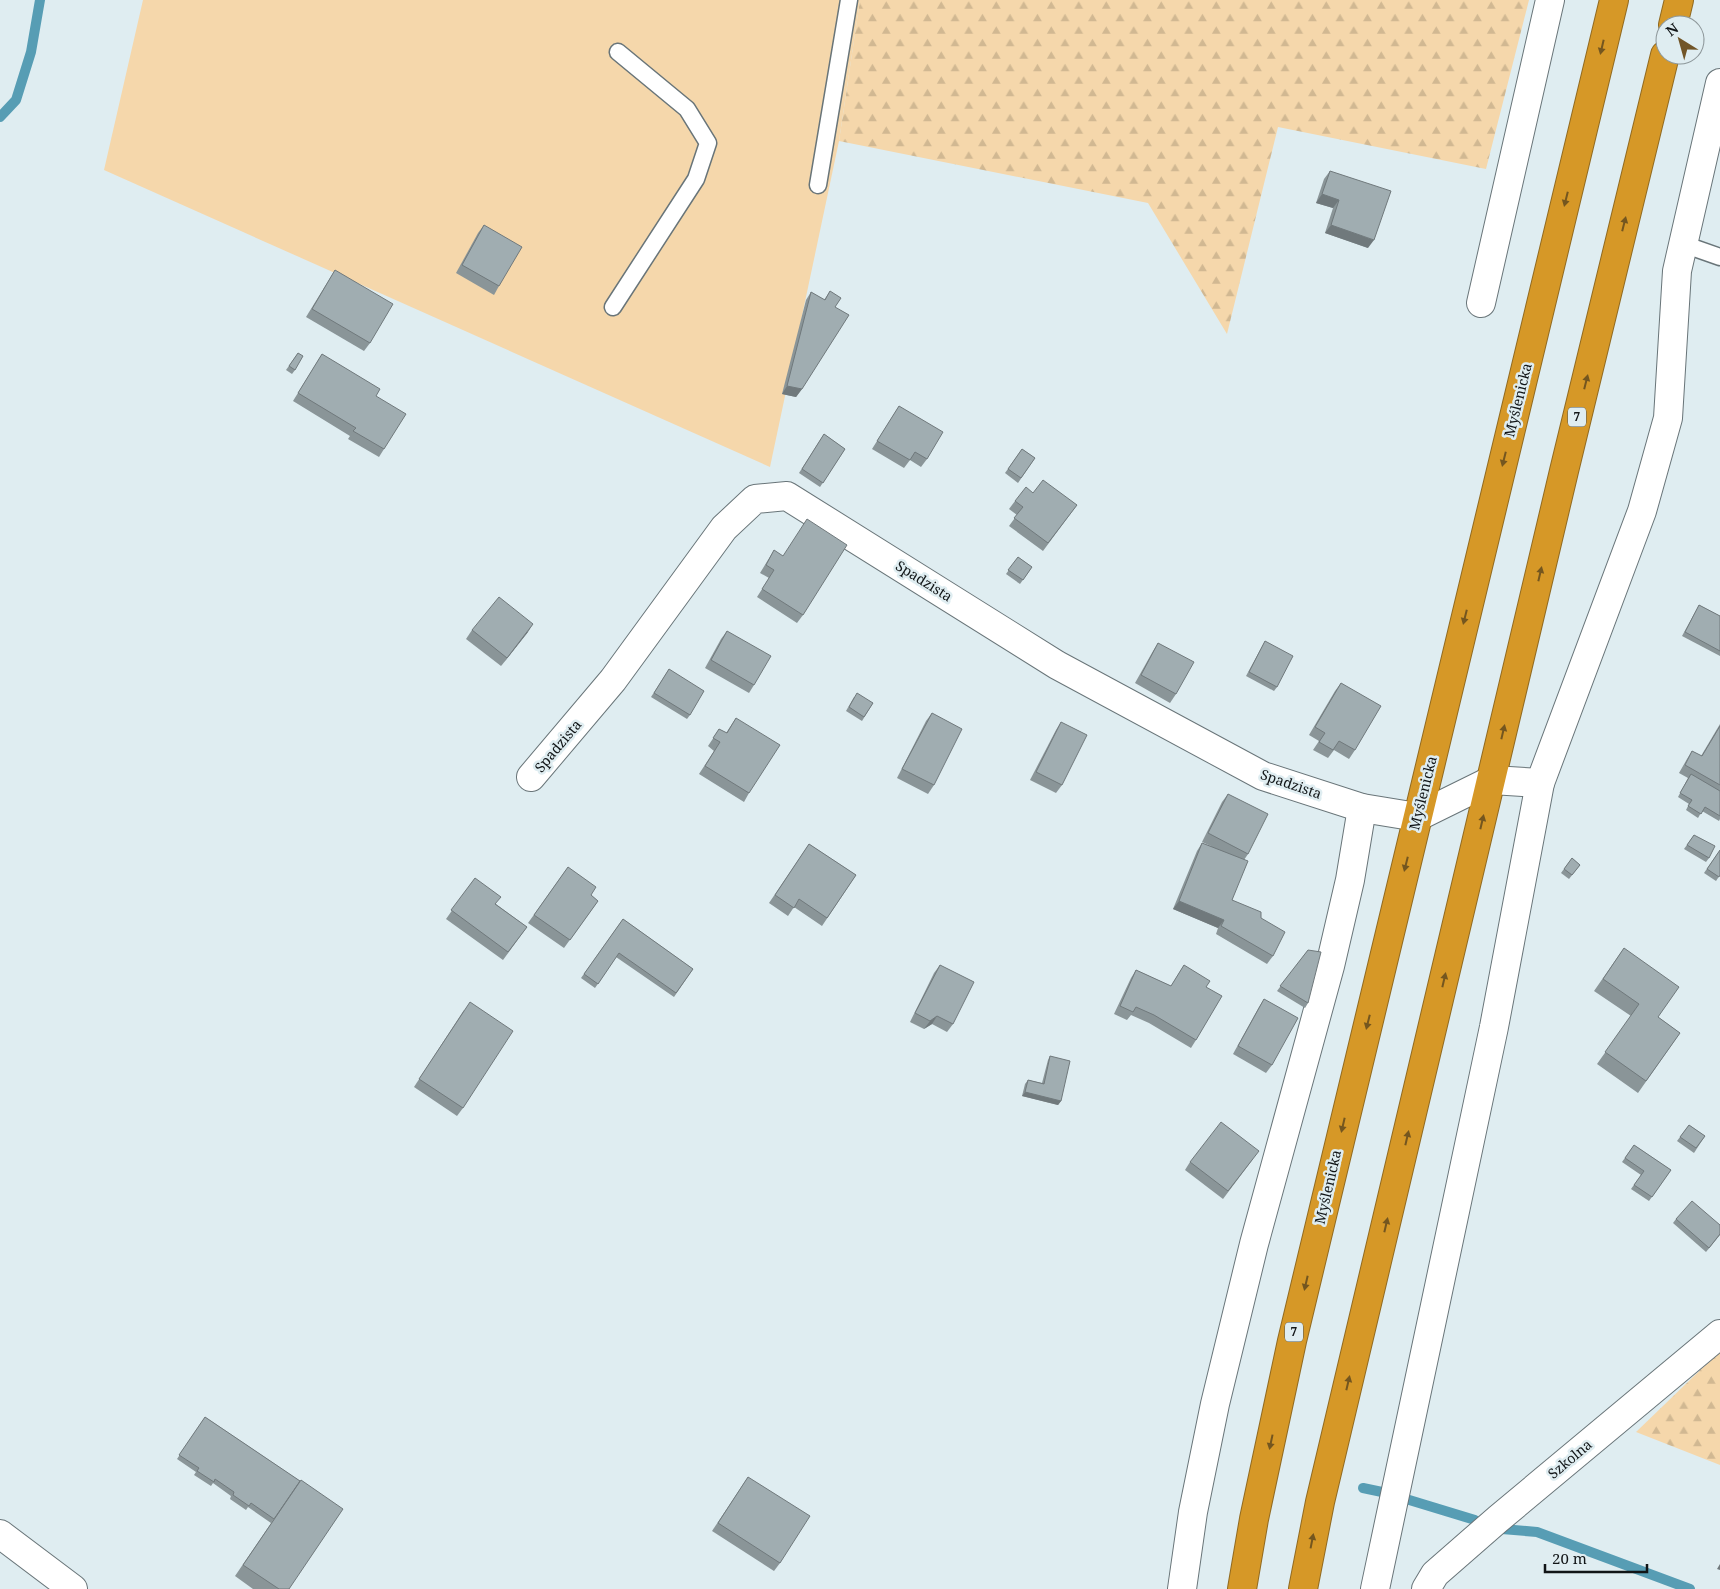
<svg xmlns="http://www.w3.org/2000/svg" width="1720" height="1589" viewBox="0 0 1720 1589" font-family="'Noto Serif',serif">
<defs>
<pattern id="forest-firs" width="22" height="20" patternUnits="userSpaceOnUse" patternTransform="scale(1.25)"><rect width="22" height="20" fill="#f5d7ab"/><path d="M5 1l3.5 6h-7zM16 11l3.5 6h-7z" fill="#d1b892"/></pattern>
</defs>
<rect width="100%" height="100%" fill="#dfedf1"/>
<g fill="url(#forest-firs)">
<polygon points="860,0 1529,0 1486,169 1278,127 1227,334 1148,203 839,141"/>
<polygon points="1720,1351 1720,1465 1636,1432"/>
</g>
<polygon fill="#f5d7ab" points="143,0 860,0 839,141 770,467 104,170"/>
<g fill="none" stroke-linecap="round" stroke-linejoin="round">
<g stroke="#579db4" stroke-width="10">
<polyline points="0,117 16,100 31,52 40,0"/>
<polyline points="1363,1488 1382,1492"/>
<polyline points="1406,1499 1475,1520"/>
<polyline points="1502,1529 1537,1532 1690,1589"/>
</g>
<g stroke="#697579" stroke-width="19">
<g id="lane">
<polyline points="818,185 849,0"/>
<polyline points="1683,244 1720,257"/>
<polyline points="613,307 696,179 708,143 687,109 618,52"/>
</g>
</g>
<g stroke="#697579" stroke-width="30">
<g id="street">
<polyline points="1481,303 1550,0"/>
<polyline points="531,777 613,680 724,528 755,499 787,496 1057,665 1263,776 1362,808 1417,817 1492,780 1540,783"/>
<polyline points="0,1534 73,1589"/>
<polyline points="1182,1589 1193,1512 1215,1404 1254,1244 1330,966 1350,880 1362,808"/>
<polyline points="1375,1589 1494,1027 1540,783 1642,511 1668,418 1677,271 1720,83"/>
<polyline points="1426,1589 1435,1574 1498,1519 1720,1334"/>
</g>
</g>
<g stroke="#916a21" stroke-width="30">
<g id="highway">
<polyline points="1673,25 1679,0"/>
<polyline points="1242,1589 1254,1519 1292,1341 1614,0"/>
<polyline points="1303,1589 1320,1502 1564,471 1665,55"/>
</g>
</g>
<use href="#lane" stroke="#fff" stroke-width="16"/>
<use href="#street" stroke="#fff" stroke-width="28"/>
<use href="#highway" stroke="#d69827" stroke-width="28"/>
</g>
<g fill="#8a9598">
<polygon points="1330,171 1368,248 1325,233 1333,208 1316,203 1324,179"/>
<polygon points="484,225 499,286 494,295 456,273 478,233"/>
<polygon points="335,270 370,343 364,351 306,317"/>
<polygon points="830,291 835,307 802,389 796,397 782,394 806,300 811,292 824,300"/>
<polygon points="298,353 295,370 292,374 286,370"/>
<polygon points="322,354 376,396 384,449 379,457 348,439 350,436 293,401"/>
<polygon points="899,406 927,459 921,467 910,460 904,468 872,449"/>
<polygon points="824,434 845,449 820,487 799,473"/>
<polygon points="1022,449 1035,458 1018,483 1005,473"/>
<polygon points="1033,493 1077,505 1043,551 1009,526 1017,515 1009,509 1015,501"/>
<polygon points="774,550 803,615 797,623 757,597 769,578 760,573"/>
<polygon points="1018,557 1032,567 1020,584 1006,574"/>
<polygon points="1699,605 1720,616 1720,656 1682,636"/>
<polygon points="472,630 528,632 501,666 466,639"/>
<polygon points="727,631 754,685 749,693 705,668 721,639"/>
<polygon points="1265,641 1277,687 1274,691 1246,676"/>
<polygon points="1158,643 1176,694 1170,703 1135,683 1153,651"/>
<polygon points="669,669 690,715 687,719 651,697"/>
<polygon points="1341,683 1355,750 1349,759 1334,750 1328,758 1313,750 1319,741 1309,735 1335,691"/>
<polygon points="854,697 873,703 862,721 846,711"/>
<polygon points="932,713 934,785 928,794 897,778 926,721"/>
<polygon points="736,718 749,793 744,802 699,774 714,751 708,746 714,737 719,729 726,733"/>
<polygon points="1061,722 1062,785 1056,793 1030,780 1056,730"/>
<polygon points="1720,724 1720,819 1719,821 1702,811 1698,818 1686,810 1689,804 1678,797 1688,778 1679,773 1687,759 1692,751 1701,756"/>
<polygon points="1228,794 1248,854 1244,860 1232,900 1261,918 1273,956 1267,964 1216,934 1218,928 1173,909 1197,851 1202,843 1213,847 1202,842 1222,802"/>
<polygon points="1694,835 1709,858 1706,862 1684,849"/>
<polygon points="809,844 856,875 822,926 794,907 788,916 769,903"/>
<polygon points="1720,850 1720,875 1716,881 1704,873"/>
<polygon points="1572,858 1580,865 1569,879 1561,873"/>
<polygon points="568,867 591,895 598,901 564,948 528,923"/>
<polygon points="475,878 496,904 527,927 503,960 446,919"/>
<polygon points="623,919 693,969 674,997 616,957 595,988 581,978"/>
<polygon points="1624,948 1658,1017 1680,1033 1638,1093 1597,1064 1631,1016 1594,991"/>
<polygon points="1308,950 1308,1003 1305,1008 1277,991"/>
<polygon points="940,965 953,1024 947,1032 932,1024 924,1029 910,1022 934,973"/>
<polygon points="1184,965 1206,987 1196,1040 1191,1048 1149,1023 1131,1015 1127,1020 1114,1014 1131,978 1136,970 1171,986"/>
<polygon points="1264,999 1272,1065 1266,1073 1233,1054 1259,1007"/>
<polygon points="464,1010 463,1108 457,1116 414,1087"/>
<polygon points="1050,1056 1061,1101 1058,1105 1022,1096 1025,1084 1028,1080 1042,1083 1048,1060"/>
<polygon points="1689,1125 1705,1136 1694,1153 1677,1141"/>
<polygon points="1634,1145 1671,1170 1649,1201 1631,1189 1641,1175 1622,1162"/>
<polygon points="1253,1159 1223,1199 1185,1170 1190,1162"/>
<polygon points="1676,1219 1720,1225 1720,1235 1706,1252 1673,1223"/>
<polygon points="205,1417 300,1481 289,1589 253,1589 235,1576 278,1513 271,1523 248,1507 246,1510 230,1499 231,1496 213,1483 211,1486 194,1475 196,1472 177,1459"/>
<polygon points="748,1477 780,1563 774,1571 712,1531"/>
</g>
<g fill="#70797c">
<polygon points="1322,194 1339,200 1333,208 1316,203"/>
<polygon points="1331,225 1374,240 1368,248 1325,233"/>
<polygon points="787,386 802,389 796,397 782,394"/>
<polygon points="533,624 528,632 501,666 507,658"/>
<polygon points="1179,901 1224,920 1218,928 1173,909"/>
<polygon points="937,1016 932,1024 924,1029 930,1021"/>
<polygon points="1025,1092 1061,1101 1058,1105 1022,1096"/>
<polygon points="1720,1564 1720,1570 1717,1569"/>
</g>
<g fill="#a0adb1" stroke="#70797c">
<polygon points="1330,171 1391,191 1374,240 1331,225 1339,200 1322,194"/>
<polygon points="484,225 522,247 499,286 462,265"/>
<polygon points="335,270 393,304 370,343 312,309"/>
<polygon points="830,291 841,298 835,307 849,315 802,389 787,386 811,292 825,300"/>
<polygon points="298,353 303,356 295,370 289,366"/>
<polygon points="322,354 380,389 376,396 406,414 384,449 353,431 356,428 298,393"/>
<polygon points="899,406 943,432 927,459 915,452 910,460 877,441"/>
<polygon points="824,434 845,449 823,483 802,469"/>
<polygon points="1022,449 1035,458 1021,478 1008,469"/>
<polygon points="1043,480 1077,505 1048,543 1014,518 1023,507 1015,501 1026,487 1033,493"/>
<polygon points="807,519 847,545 803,615 762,589 774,570 766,565 774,550 783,556"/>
<polygon points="1018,557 1032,567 1023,580 1008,570"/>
<polygon points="499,597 533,624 507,658 472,630"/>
<polygon points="1699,605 1720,616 1720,651 1685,632"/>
<polygon points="727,631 771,656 754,685 711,660"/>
<polygon points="1265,641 1293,656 1277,687 1249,672"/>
<polygon points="1158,643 1194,662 1176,694 1141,675"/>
<polygon points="669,669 704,691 690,715 654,693"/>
<polygon points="1341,683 1381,706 1355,750 1339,741 1333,750 1319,742 1325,733 1315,727"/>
<polygon points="857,693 873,703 864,717 849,707"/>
<polygon points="932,713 962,729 934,785 902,769"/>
<polygon points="736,718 780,745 749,793 705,766 720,742 713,738 719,729 727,733"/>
<polygon points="1061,722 1087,735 1062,785 1036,772"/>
<polygon points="1720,726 1720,785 1685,765 1692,751 1702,756"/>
<polygon points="1691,774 1720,791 1720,816 1705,807 1701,814 1688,806 1692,800 1680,793"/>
<polygon points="1228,794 1268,814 1248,854 1208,833"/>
<polygon points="1694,835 1715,846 1709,858 1687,845"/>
<polygon points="1202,843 1248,861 1232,900 1261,912 1261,918 1285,932 1273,956 1221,926 1224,920 1179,901"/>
<polygon points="809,844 856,875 827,918 799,899 794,908 775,895"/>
<polygon points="1720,850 1720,875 1719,877 1707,869"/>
<polygon points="1572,858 1580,865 1572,875 1564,869"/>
<polygon points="568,867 596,887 591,895 598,901 570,940 534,915"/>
<polygon points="475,878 501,897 495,904 527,927 508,952 451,910"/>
<polygon points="623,919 693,969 676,993 619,953 598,984 584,974"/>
<polygon points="1624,948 1679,987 1658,1017 1680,1033 1646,1081 1605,1052 1639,1004 1603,979"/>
<polygon points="1308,950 1321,952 1308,1003 1280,986"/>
<polygon points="940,965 974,982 953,1024 937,1016 930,1021 915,1013"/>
<polygon points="1184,965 1210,981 1206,987 1222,996 1196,1040 1154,1015 1136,1007 1133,1012 1120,1006 1136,970 1171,986"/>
<polygon points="1264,999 1298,1018 1272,1065 1238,1046"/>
<polygon points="470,1002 513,1031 463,1108 419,1079"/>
<polygon points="1050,1056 1070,1061 1061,1101 1025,1092 1028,1080 1044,1084"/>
<polygon points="1221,1122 1259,1151 1228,1191 1190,1162"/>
<polygon points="1689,1125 1705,1136 1696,1148 1680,1137"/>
<polygon points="1634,1145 1671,1170 1652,1197 1634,1185 1644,1171 1625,1158"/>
<polygon points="1692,1201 1720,1225 1720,1234 1709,1248 1676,1219"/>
<polygon points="205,1417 300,1481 274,1519 251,1503 249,1506 233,1495 234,1492 215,1479 214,1482 197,1471 199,1468 179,1455"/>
<polygon points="748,1477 810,1516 780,1563 718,1523"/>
<polygon points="301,1480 343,1509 289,1589 279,1589 243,1565"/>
</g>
<defs><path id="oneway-solid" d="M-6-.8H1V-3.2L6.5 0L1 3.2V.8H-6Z" transform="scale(1.25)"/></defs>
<g fill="#74561f">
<use href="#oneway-solid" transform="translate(1602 47) rotate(103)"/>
<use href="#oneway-solid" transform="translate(1566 199) rotate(104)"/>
<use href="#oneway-solid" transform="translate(1624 224) rotate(-76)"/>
<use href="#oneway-solid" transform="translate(1586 382) rotate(-76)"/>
<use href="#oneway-solid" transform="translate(1504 459) rotate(104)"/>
<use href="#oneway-solid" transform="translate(1540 574) rotate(-77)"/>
<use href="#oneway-solid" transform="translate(1465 617) rotate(104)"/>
<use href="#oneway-solid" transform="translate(1503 732) rotate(-77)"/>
<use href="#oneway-solid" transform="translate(1482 822) rotate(-77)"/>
<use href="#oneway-solid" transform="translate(1406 864) rotate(104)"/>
<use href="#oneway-solid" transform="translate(1444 980) rotate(-77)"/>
<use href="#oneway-solid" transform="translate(1368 1022) rotate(104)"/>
<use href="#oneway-solid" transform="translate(1343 1125) rotate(103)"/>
<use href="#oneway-solid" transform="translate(1407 1138) rotate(-77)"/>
<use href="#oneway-solid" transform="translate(1386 1225) rotate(-77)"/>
<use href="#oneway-solid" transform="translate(1306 1283) rotate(103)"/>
<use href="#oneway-solid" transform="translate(1348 1383) rotate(-77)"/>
<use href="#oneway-solid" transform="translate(1271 1442) rotate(102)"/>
<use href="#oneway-solid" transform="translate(1312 1541) rotate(-79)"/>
</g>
<g text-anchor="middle" stroke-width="5" stroke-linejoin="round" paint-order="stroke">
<g fill="#dfedf1" stroke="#4f5658" stroke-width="1">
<rect x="1568" y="407.5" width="18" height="19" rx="4"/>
<rect x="1285" y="1322.5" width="18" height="19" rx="4"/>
</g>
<g font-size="12" font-weight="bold" fill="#111517">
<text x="1577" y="421">7</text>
<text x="1294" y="1336">7</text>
</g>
<g font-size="14" fill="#111517" stroke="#dfedf1">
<text transform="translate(1518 400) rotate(-76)" y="5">Myślenicka</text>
<text transform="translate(924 581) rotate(32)" y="5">Spadzista</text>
<text transform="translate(558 746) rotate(-50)" y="5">Spadzista</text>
<text transform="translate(1291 784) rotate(19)" y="5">Spadzista</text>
<text transform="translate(1423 793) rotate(-76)" y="5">Myślenicka</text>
<text transform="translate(1328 1187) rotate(-77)" y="5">Myślenicka</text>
<text transform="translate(1570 1459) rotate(-40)" y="5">Szkolna</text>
</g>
</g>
<g transform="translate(1680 40) rotate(323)"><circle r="24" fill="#dfedf1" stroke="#8d979a"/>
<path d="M0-4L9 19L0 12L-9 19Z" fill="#715528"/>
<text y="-8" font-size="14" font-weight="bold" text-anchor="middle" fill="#111517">N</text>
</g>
<path d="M1545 1564v8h102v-8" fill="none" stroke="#111517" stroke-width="2.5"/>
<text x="1552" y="1564" font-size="15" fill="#111517" stroke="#dfedf1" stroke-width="4" paint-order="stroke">20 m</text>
</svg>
